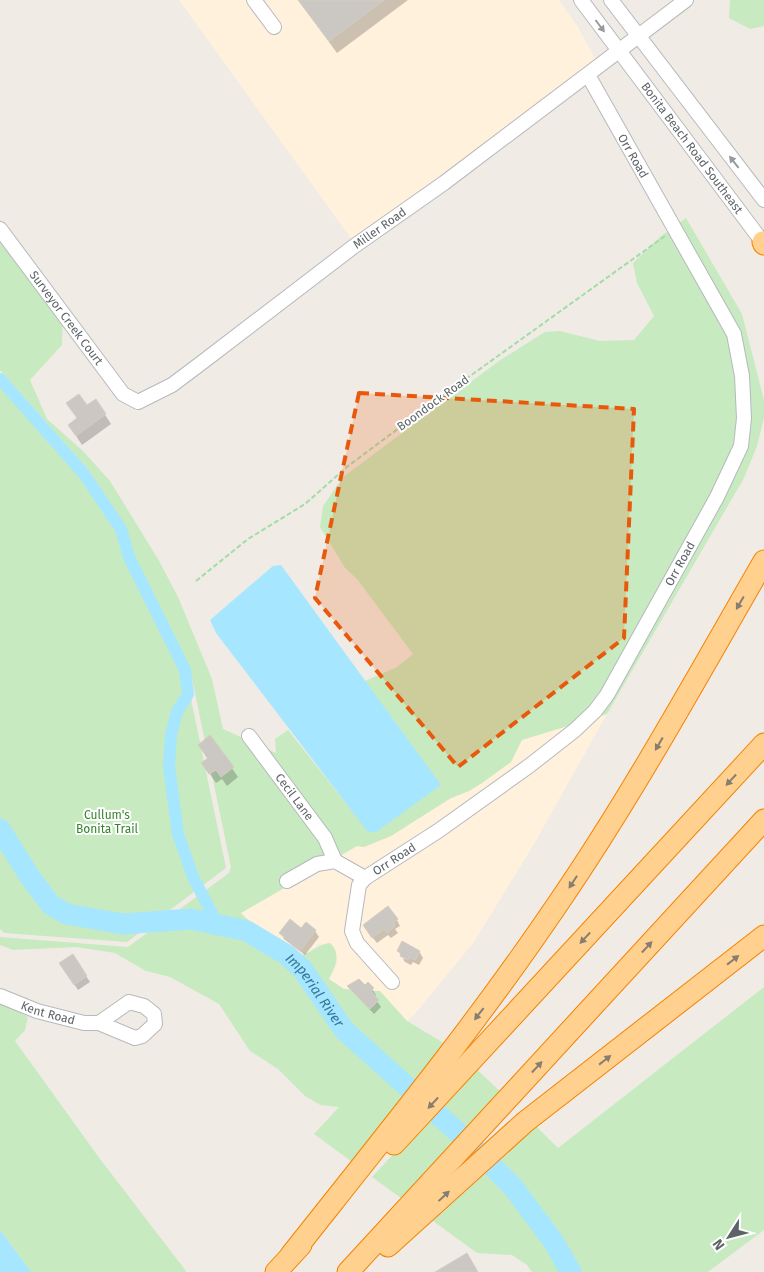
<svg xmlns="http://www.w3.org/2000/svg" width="764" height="1272" viewBox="0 0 764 1272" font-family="'Fira Sans',sans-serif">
<rect width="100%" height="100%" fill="#f0ece5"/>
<g fill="#fff1dc">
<polygon points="179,0 559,0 578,27 596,60 355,244"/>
<polygon points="607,714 534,844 474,942 414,1015 407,1021 362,992 344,989 329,979 338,962 320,943 309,952 299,955 288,950 270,934 254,925 241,913 357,846 364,847 391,836 451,798 469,791 511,762 522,740"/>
</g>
<g fill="#c7eac0">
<polygon points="730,0 764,0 764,26 750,29 729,18"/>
<path d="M686 218 742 314 764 400V418L757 446 744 478 607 714 522 740 511 762 482 783 469 791 451 798 391 836 364 847 357 846 241 913C249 923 260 926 270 934 279 941 285 953 298 955 309 956 317 944 330 943 342 954 335 967 329 979L344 989 380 991 407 1021 447 1045 355 1164 314 1134 339 1107 320 1105 305 1096 278 1069 250 1051 219 1004 170 977 146 971 115 953 76 947 13 950 0 945V937L128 947 229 873 231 867 190 669 134 555 125 526 89 471 0 370V232L63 306 62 345 30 380 47 419 83 451 110 481 158 559 178 597 212 679 223 729 276 753 275 739 288 730 369 832 440 785 365 681 397 667 413 654 357 579 345 568 320 527 323 506 343 477 499 361 545 332 560 331 600 341 634 340 654 316 637 283 633 263 660 237Z"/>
<polygon points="0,379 84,474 121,529 129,557 185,670 226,868 127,942 4,933 0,929"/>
<polygon points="764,987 764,1230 708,1272 532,1272 527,1265 512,1255 477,1253 429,1218 533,1123 558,1148"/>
<polygon points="0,1001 28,1017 25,1030 15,1041 100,1159 186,1271 185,1272 31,1272 0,1230"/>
<polygon points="474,1067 503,1094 405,1201 372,1177"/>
</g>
<g fill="#a7e6ff">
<polygon points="281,565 441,785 376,832 368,832 216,633 210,620 273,566"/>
<polygon points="0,1230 31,1272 0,1272"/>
</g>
<g fill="#0003">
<polygon points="298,0 408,0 337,53"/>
<polygon points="96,401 111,424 82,445 69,425 78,419 68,404 87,407"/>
<polygon points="210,737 238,777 227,786 222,779 216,783 203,764 208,760 199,745"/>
<polygon points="397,920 400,926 395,929 398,933 391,938 388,935 377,943 368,932"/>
<polygon points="301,930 315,931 319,937 305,955 284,939 281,933"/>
<polygon points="398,951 419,951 423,958 419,965 413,962 411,965 405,962 403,959 407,959 403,955 403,958"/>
<polygon points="65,970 86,976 90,982 78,990"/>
<polygon points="365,986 372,989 376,995 374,997 381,1007 374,1014 348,987"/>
</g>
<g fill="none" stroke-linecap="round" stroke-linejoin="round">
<polyline stroke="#a7e6ff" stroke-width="12" points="0,379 84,474 121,529 129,557 185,670 188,694 177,712 171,735 169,766 178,834 193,877 218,925"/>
<path stroke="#a7e6ff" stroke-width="21" id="s1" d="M0 829 30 877 51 905 67 914 123 924 191 919 247 931 287 955 303 970 344 1030 464 1138 513 1187 553 1241 571 1272"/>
</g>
<g fill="#cbc7c2" stroke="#d6cdc3">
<polygon points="298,0 384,0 329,41"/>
<polygon points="79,394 87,405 96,399 106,414 76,436 68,425 77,418 66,403"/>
<polygon points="210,735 234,767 221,777 216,770 209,774 201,763 208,758 198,745"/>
<polygon points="388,906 398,919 393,923 395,926 387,933 384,929 372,938 363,925"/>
<polygon points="290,919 301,928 306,922 316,930 301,950 279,933"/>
<polygon points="402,941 420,951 415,960 409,957 408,960 400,956 401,953 397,951"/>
<polygon points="73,954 87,976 74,985 59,963"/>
<polygon points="359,979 365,985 368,982 374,988 371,991 379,1000 370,1009 347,986"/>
<polygon points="467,1253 478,1272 435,1272"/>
</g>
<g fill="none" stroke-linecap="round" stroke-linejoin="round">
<g stroke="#b6b9bd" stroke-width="16">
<g id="minor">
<polyline points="254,0 274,27"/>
<path id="s2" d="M581 0 764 244"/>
<polyline points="611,0 764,200"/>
<path id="s3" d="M0 229 123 394 138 402 172 385 200 364 353 247 444 183 686 0"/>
<path id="s4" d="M249 736 325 838 335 861"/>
<polyline points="365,878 359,885 352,931 357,943 392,982"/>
<path id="s5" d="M287 881 317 864 335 861 365 878 438 831 529 766 575 730 595 711 607 695 717 497 741 446 744 418 742 376 734 334 588 75"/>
<path id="s6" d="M0 996 37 1011 84 1023H99L135 1038 142 1036 155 1024 154 1014 144 1006 129 1002 99 1023"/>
</g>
</g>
<g stroke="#f68200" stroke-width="23">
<g id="highway">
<polyline points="763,242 764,244"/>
<polyline points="394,1144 764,744"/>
<polyline points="388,1246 525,1122 764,936"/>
<path d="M291 1255C382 1140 475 1026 557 905 633 794 697 677 764 561"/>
<polyline points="276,1272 301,1245"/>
<polyline points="348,1272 764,820"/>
</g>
</g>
<polyline stroke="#a2dca8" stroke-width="2" stroke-dasharray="5 2.5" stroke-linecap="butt" points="196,581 248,539 305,504 348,466 438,399 665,236"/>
<use href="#minor" stroke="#fff" stroke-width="14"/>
<use href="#highway" stroke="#ffd08e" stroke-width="21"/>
</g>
<defs><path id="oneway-solid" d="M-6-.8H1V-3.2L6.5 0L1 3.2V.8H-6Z" transform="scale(1.25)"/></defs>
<g fill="#969a9c">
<use href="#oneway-solid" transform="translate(600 26) rotate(53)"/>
<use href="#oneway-solid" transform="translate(734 162) rotate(-128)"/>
</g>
<g fill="#867e71">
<use href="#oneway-solid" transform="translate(740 603) rotate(120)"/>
<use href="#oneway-solid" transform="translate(659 744) rotate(120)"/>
<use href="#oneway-solid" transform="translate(731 780) rotate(133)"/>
<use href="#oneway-solid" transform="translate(573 882) rotate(123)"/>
<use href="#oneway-solid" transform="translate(585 938) rotate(133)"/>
<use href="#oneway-solid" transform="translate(647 947) rotate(-47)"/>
<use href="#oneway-solid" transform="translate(733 960) rotate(-38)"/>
<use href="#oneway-solid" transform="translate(479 1014) rotate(128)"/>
<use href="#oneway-solid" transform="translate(605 1060) rotate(-38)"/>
<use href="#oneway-solid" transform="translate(537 1067) rotate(-47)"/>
<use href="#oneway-solid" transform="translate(433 1103) rotate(133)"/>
<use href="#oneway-solid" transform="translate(444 1196) rotate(-43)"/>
</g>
<path fill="#e8590c" fill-opacity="0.2" stroke="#e8590c" stroke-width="4" stroke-dasharray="10 6" stroke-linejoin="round" d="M359 393 634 409 624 638 458 767 315 598Z"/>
<g text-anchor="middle" stroke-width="4" stroke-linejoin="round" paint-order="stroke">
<g font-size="12" fill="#5d6367" stroke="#fff">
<text dy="4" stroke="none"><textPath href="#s2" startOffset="185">Bonita Beach Road Southeast</textPath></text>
<text transform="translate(633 156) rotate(60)" y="4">Orr Road</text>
<text dy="4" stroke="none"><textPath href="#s3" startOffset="521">Miller Road</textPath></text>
<text dy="4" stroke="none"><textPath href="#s3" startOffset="111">Surveyor Creek Court</textPath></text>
<text transform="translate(433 403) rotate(-36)" y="4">Boondock Road</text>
<text dy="4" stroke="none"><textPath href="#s5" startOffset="542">Orr Road</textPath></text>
<text dy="4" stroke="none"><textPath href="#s4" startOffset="76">Cecil Lane</textPath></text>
<text dy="4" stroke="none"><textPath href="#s5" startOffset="122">Orr Road</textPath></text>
<text dy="4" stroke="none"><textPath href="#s6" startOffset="51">Kent Road</textPath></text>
</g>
<g font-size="12" fill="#38842e" stroke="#fff">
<text x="107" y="819">Cullum's<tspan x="107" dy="14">Bonita Trail</tspan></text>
</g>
<g font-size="14" font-style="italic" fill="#34789e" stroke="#fff">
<text dy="5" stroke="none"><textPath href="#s1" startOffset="384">Imperial River</textPath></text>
</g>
</g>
<g transform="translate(729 1237) rotate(234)" stroke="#ffffff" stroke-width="4" paint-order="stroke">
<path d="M0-4L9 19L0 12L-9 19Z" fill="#5d6367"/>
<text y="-8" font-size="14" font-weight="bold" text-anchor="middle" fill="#5d6367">N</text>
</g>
</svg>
